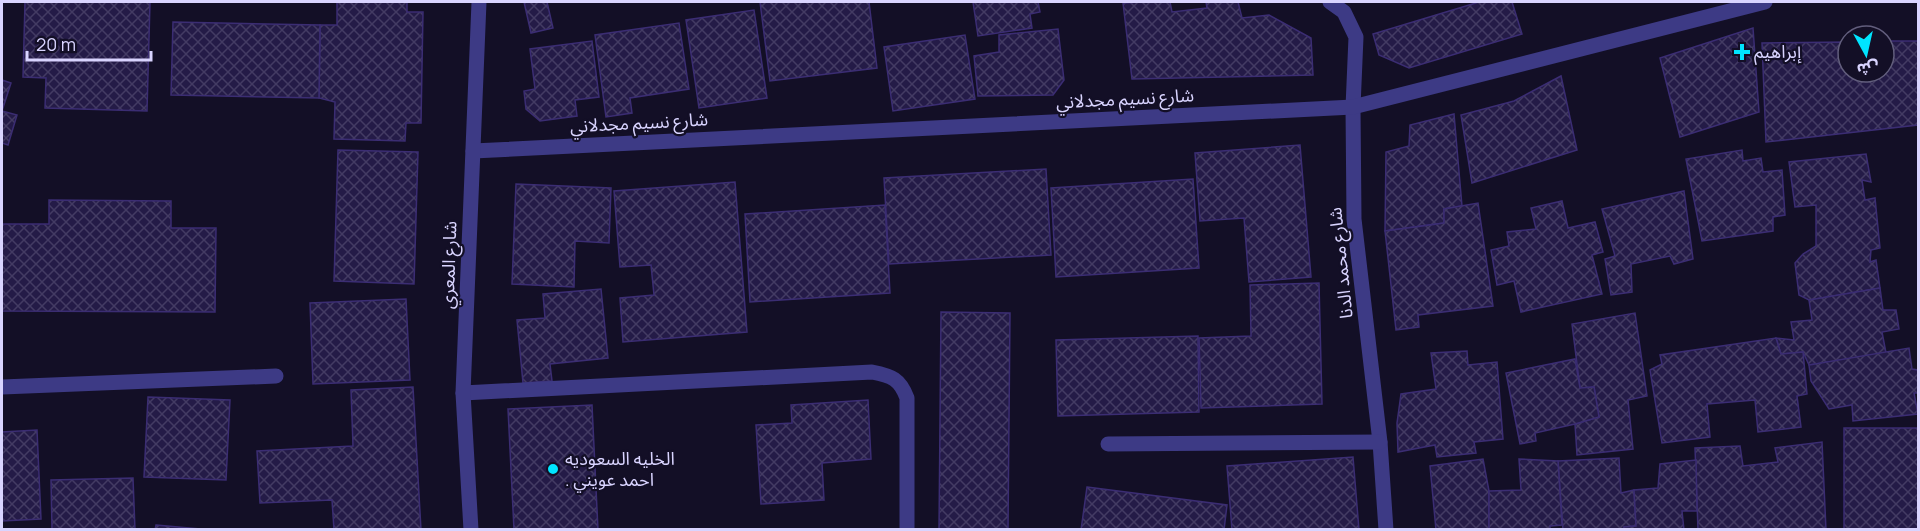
<svg xmlns="http://www.w3.org/2000/svg" width="1920" height="531" viewBox="0 0 1920 531" font-family="Manrope,'Noto Sans Arabic',sans-serif">
<defs>
<pattern id="building-cross-hatch" width="8" height="8" patternUnits="userSpaceOnUse" patternTransform="scale(1.5)"><rect width="8" height="8" fill="#241b47"/><path d="M0 0l8 8M0 8l8-8" fill="none" stroke="#433b63"/></pattern>
</defs>
<rect width="100%" height="100%" fill="#130f26"/>
<g fill="url(#building-cross-hatch)" stroke="#3b2d73" stroke-width="1.5">
<polygon points="25,2 150,2 147,111 45,108 46,78 23,77"/>
<polygon points="337,2 407,2 407,12 423,12 421,123 406,123 405,141 334,139 335,102 319,98 320,25 337,25"/>
<polygon points="524,2 547,2 553,28 531,33"/>
<polygon points="760,2 869,2 877,68 770,81"/>
<polygon points="973,2 1038,2 1040,12 1030,14 1032,28 978,36"/>
<polygon points="1141,2 1170,2 1172,12 1207,8 1206,2 1238,2 1242,18 1269,15 1311,38 1313,75 1132,79 1123,3"/>
<polygon points="1479,2 1512,2 1522,34 1409,68 1379,55 1373,34"/>
<polygon points="754,10 767,98 699,108 686,20"/>
<polygon points="173,22 320,25 319,98 171,95"/>
<polygon points="679,23 689,89 630,98 632,113 606,117 595,35"/>
<polygon points="1753,28 1759,112 1680,137 1660,58"/>
<polygon points="1058,29 1064,80 1053,95 978,96 974,56 999,52 999,35"/>
<polygon points="965,35 975,99 893,111 884,47"/>
<polygon points="592,41 599,97 575,100 577,116 540,121 526,109 524,91 535,89 530,49"/>
<polygon points="1884,41 1918,41 1918,125 1766,142 1762,43 1848,42 1848,72 1884,72"/>
<polygon points="1561,76 1577,150 1472,183 1461,115 1514,101"/>
<polygon points="2,80 11,83 2,111 17,115 8,145 2,143"/>
<polygon points="1454,114 1462,206 1444,209 1444,223 1385,231 1386,152 1409,146 1410,125"/>
<polygon points="1300,145 1311,277 1249,282 1244,218 1200,221 1195,153"/>
<polygon points="338,150 418,152 414,284 334,281"/>
<polygon points="1742,150 1743,161 1761,158 1763,172 1782,170 1785,215 1773,217 1773,231 1702,241 1686,159"/>
<polygon points="1866,154 1871,182 1862,180 1865,200 1875,198 1880,248 1871,250 1870,262 1876,260 1880,288 1809,300 1799,295 1795,263 1803,254 1816,246 1816,205 1795,207 1789,162"/>
<polygon points="1046,169 1051,255 889,264 884,178"/>
<polygon points="1193,179 1199,268 1056,277 1051,188"/>
<polygon points="735,182 747,332 623,342 620,298 654,295 651,265 620,267 614,191"/>
<polygon points="516,184 611,188 609,243 575,241 574,287 512,284"/>
<polygon points="1684,191 1693,259 1674,264 1670,256 1631,264 1632,292 1611,295 1605,259 1615,256 1602,209"/>
<polygon points="49,200 171,201 171,228 216,228 215,312 2,311 2,224 49,224"/>
<polygon points="1562,201 1568,228 1595,222 1603,252 1592,255 1602,294 1521,312 1514,281 1497,285 1491,250 1509,246 1507,232 1536,229 1531,208"/>
<polygon points="1478,203 1493,306 1418,315 1419,327 1396,330 1385,231 1444,223 1444,209"/>
<polygon points="885,205 890,293 750,302 745,214"/>
<polygon points="1319,283 1322,404 1201,408 1199,338 1251,336 1250,285"/>
<polygon points="1880,288 1883,310 1896,310 1899,329 1882,332 1886,353 1809,365 1803,352 1781,354 1776,338 1794,340 1791,322 1812,320 1809,300"/>
<polygon points="601,289 608,358 550,364 552,381 523,383 517,320 545,318 543,294"/>
<polygon points="406,299 410,380 313,384 310,303"/>
<polygon points="941,312 1010,313 1008,530 939,530"/>
<polygon points="1635,313 1647,396 1628,400 1633,449 1577,455 1575,424 1599,417 1594,387 1580,388 1572,324"/>
<polygon points="1198,336 1199,412 1058,416 1056,340"/>
<polygon points="1776,338 1781,354 1803,352 1807,394 1797,396 1801,427 1758,432 1755,400 1707,404 1710,437 1662,443 1650,370 1662,364 1660,355"/>
<polygon points="1909,348 1912,369 1918,370 1918,393 1914,393 1918,414 1853,421 1852,405 1829,409 1811,381 1809,365"/>
<polygon points="1467,351 1468,365 1497,362 1503,439 1474,442 1476,453 1437,457 1435,445 1398,452 1397,423 1401,394 1436,389 1431,353"/>
<polygon points="1575,359 1580,388 1594,387 1599,417 1575,424 1535,433 1536,441 1520,444 1506,373"/>
<polygon points="413,387 421,530 334,530 332,500 260,503 257,451 353,446 351,390"/>
<polygon points="148,397 230,400 226,480 144,477"/>
<polygon points="868,400 871,459 822,463 824,500 761,504 756,425 792,423 791,405"/>
<polygon points="592,405 598,530 514,530 508,409"/>
<rect x="1844" y="428" width="74" height="102"/>
<polygon points="37,430 41,519 2,521 2,432"/>
<polygon points="1822,442 1826,530 1698,530 1695,448 1740,446 1743,466 1778,462 1775,448"/>
<polygon points="1353,457 1359,530 1232,530 1227,466"/>
<polygon points="1619,458 1621,493 1634,490 1636,526 1624,527 1624,530 1563,530 1558,461"/>
<polygon points="1483,459 1489,491 1489,530 1436,530 1430,466"/>
<polygon points="1519,459 1558,461 1562,525 1550,526 1550,530 1489,530 1489,491 1521,490"/>
<polygon points="1696,460 1697,511 1682,511 1684,530 1624,530 1624,527 1636,526 1634,490 1658,488 1660,464"/>
<polygon points="133,478 135,530 52,530 51,480"/>
<polygon points="1087,487 1227,505 1224,530 1081,530"/>
<polygon points="156,525 212,530 155,530"/>
</g>
<g fill="none" stroke-linecap="round" stroke-linejoin="round">
<path stroke="#3d3a85" stroke-width="15" d="M463 393 872 372C892 376 900 379 907 398V529"/>
<g stroke="#3d3a85" stroke-width="15">
<polyline points="1330,2 1344,12 1356,37 1353,107 1354,219 1380,442 1386,530"/>
<polyline points="473,151 1353,107 1765,2"/>
<polyline points="2,387 276,376"/>
<polyline points="1108,444 1380,442"/>
<polyline points="471,530 463,393 479,2"/>
</g>
</g>
<g fill="#00e5ff" stroke="#130f26" stroke-width="2">
<path d="M1739 43h6v6h6v6h-6v6h-6v-6h-6v-6h6z"/>
<circle cx="553" cy="469" r="6"/>
</g>
<g text-anchor="middle" stroke-width="4.5" stroke-linejoin="round" paint-order="stroke">
<g font-size="18" fill="#d9d4ff" stroke="#130f26" text-anchor="start">
<text x="1754" y="58">إبراهيم</text>
<text x="565" y="465">الخليه السعوديه<tspan x="565" dy="21">. احمد عويني</tspan></text>
</g>
<g font-size="18" fill="#d9d4ff" stroke="#130f26">
<text transform="translate(1125 99) rotate(-3)" y="6">شارع نسيم مجدلاني</text>
<text transform="translate(639 123) rotate(-3)" y="6">شارع نسيم مجدلاني</text>
<text transform="translate(1341 263) rotate(-96)" y="6">شارع محمد الدنا</text>
<text transform="translate(449 265) rotate(-88)" y="6">شارع المعري</text>
</g>
</g>
<rect width="1920" height="531" fill="none" stroke="#d9d4ff" stroke-width="6"/>
<g transform="translate(1866 54) rotate(172)"><circle r="28" fill="#130f26" stroke="#625e7d" stroke-width="1.5"/>
<path d="M0-4.5L10 22L0 15L-10 22Z" fill="#00e5ff"/>
<text y="-9" font-size="16" font-weight="bold" text-anchor="middle" fill="#d9d4ff">ش</text>
</g>
<path d="M27 51v9h124v-9" fill="none" stroke="#d9d4ff" stroke-width="3"/>
<text x="36" y="51" font-size="18" fill="#d9d4ff" stroke="#130f26" stroke-width="4.5" paint-order="stroke">20 m</text>
</svg>
